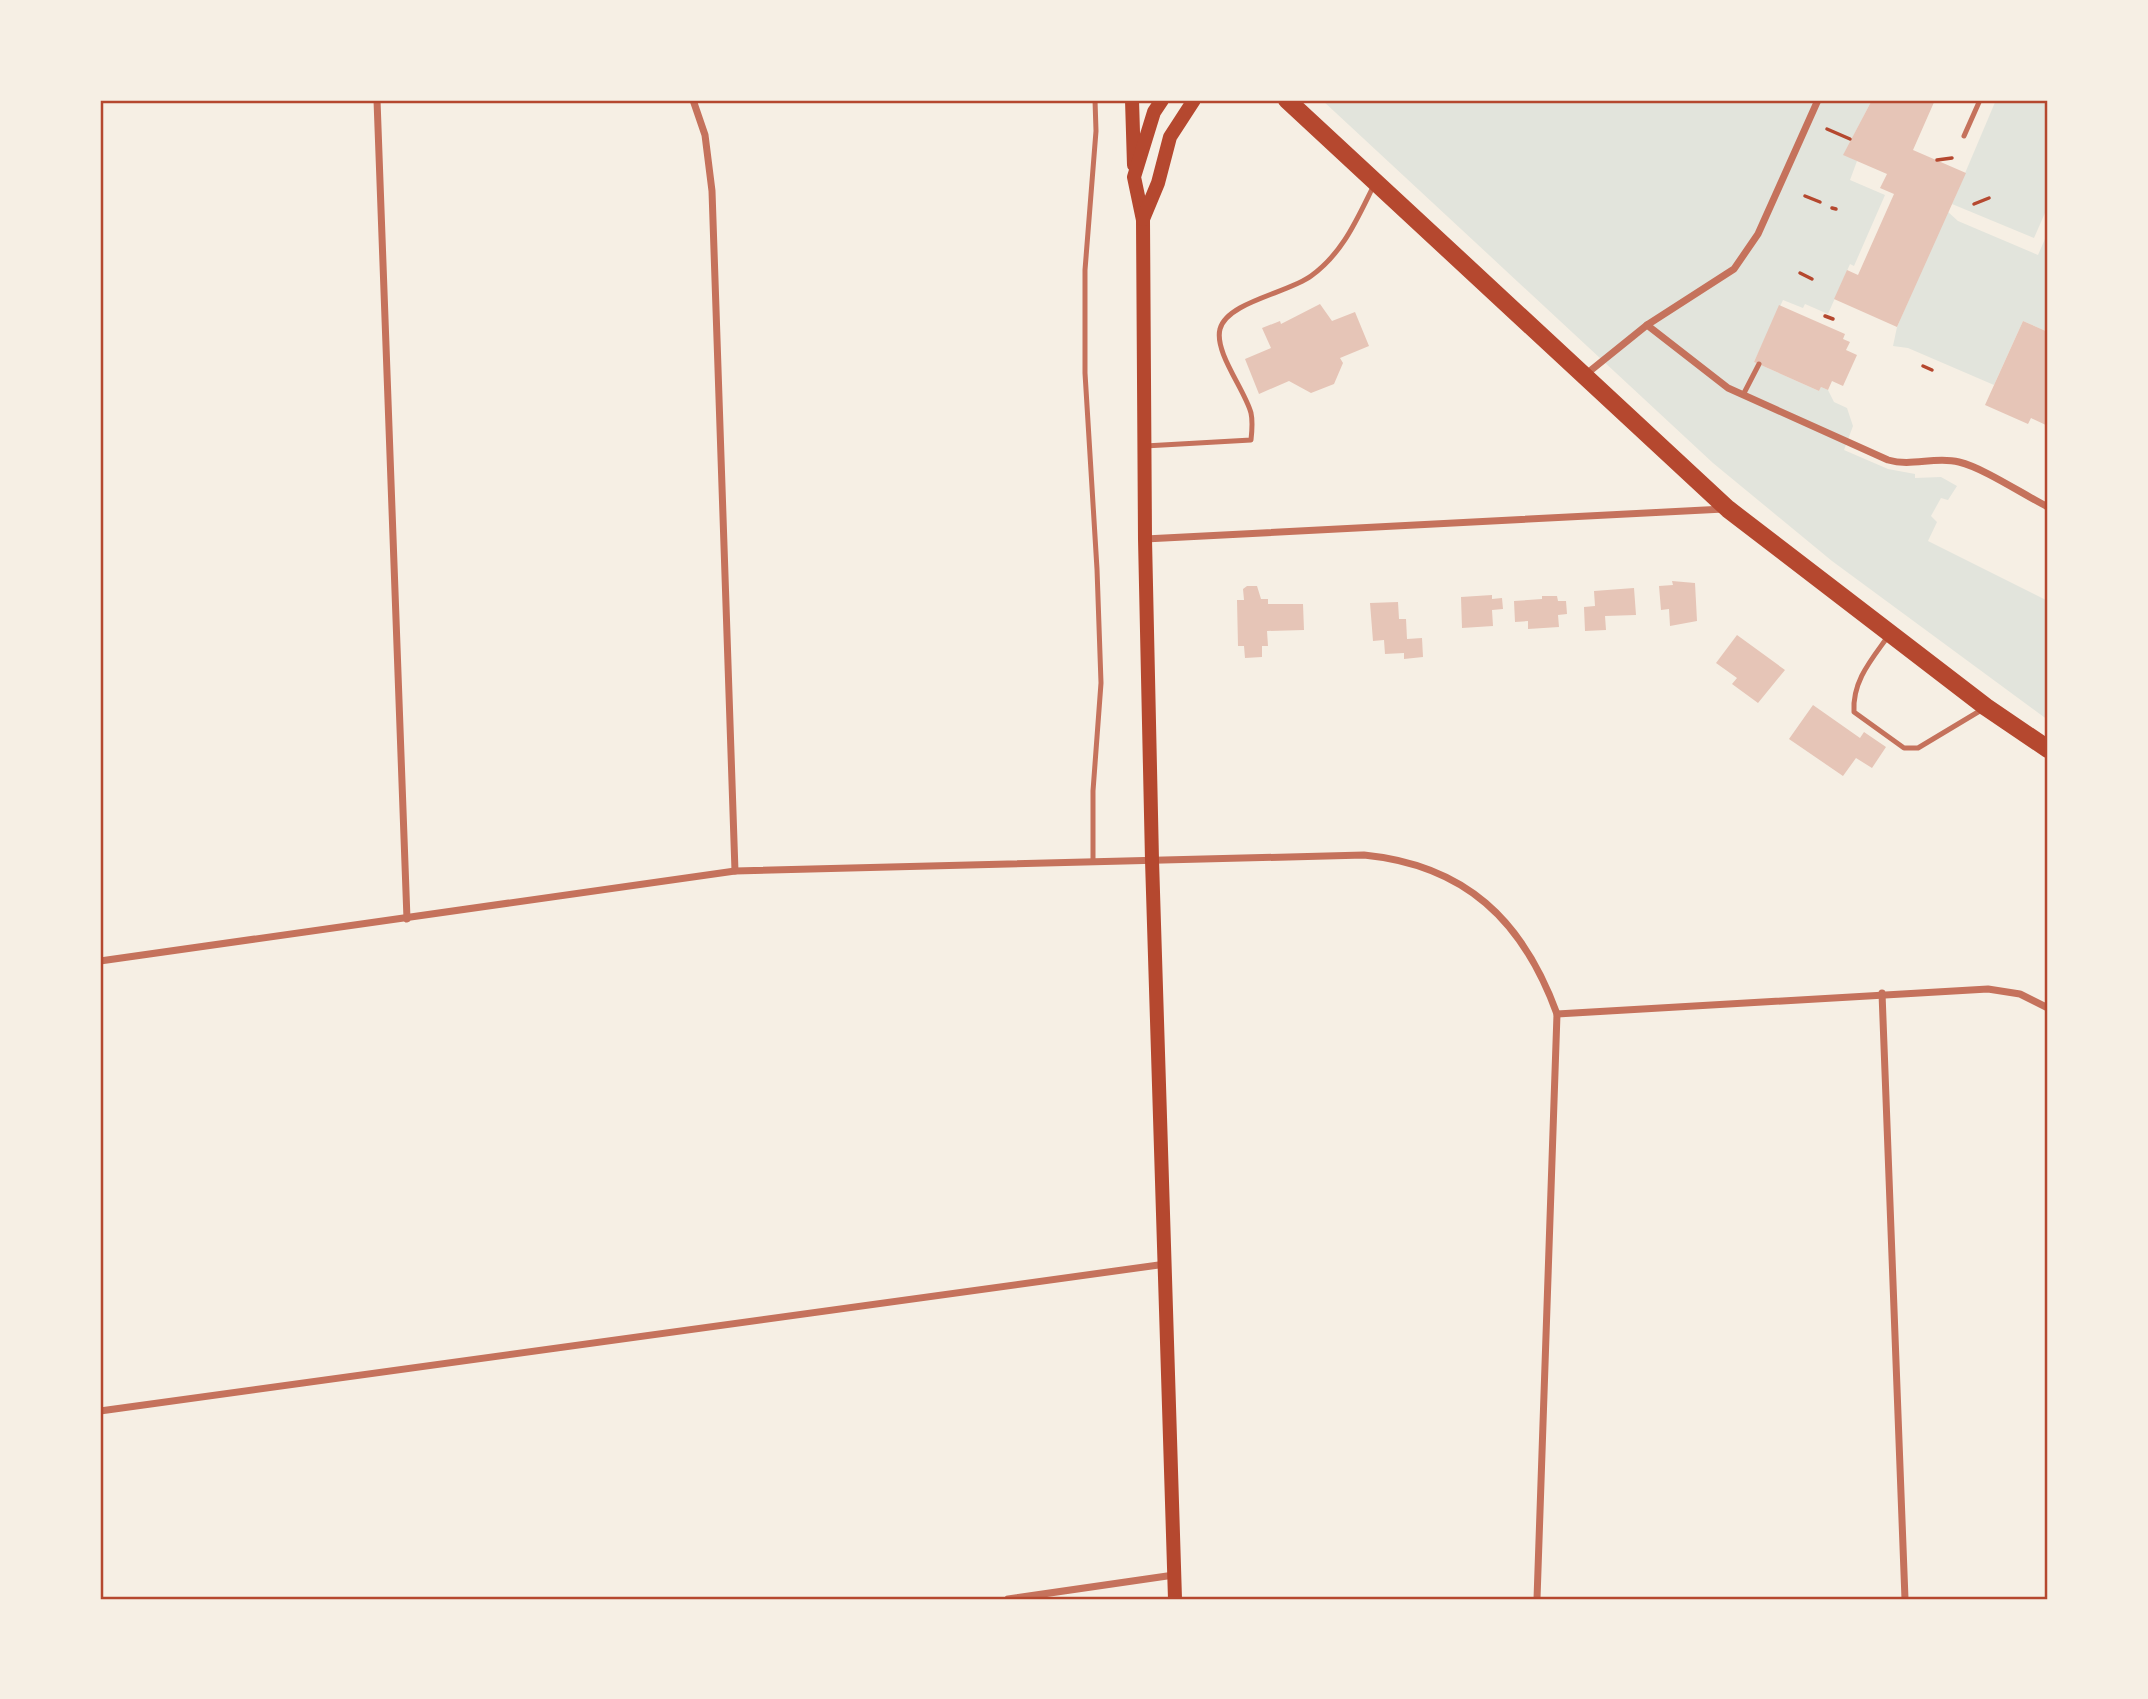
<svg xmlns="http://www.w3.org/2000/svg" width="2148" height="1699" viewBox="0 0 2148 1699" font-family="Roboto,sans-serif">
<rect width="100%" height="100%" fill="#f6efe4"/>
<g fill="#e2e4dc">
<polygon points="1322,100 1872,100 1844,154 1857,161 1850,180 1885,195 1854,266 1850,264 1828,314 1805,304 1803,308 1783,300 1754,362 1819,391 1821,387 1828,390 1834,402 1847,408 1853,426 1844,450 1888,469 1915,474 1915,478 1941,477 1957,486 1948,500 1941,498 1931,516 1937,522 1928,541 2048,601 2048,720 1832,561 1713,463"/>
<polygon points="1996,100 2048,100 2048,206 2034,238 1952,204"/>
<polygon points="1947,211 1958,221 2038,255 2048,232 2048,332 2023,321 1994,385 1908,348 1893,346 1897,327"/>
</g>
<g fill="#e6c5b7">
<polygon points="1872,100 1935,100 1913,150 1966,173 1897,327 1834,299 1847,270 1858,275 1894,194 1880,188 1887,174 1843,155"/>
<polygon points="1320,304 1332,321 1355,312 1369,346 1340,358 1343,363 1334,384 1311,393 1289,381 1259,394 1245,359 1271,348 1262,328 1280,321 1281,324"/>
<polygon points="1779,305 1845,334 1843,339 1850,342 1846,350 1857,355 1843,386 1832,381 1828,390 1821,387 1819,391 1754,362"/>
<polygon points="2023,321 2048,332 2048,426 2031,418 2028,424 1985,405"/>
<polygon points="1672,581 1695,583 1697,621 1670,626 1669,609 1661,610 1659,586 1673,585"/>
<polygon points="1247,586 1257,586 1261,599 1268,599 1268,604 1303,604 1304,630 1267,631 1268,646 1262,646 1262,657 1245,658 1244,646 1238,646 1237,600 1244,600 1243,589"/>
<polygon points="1634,588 1636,615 1605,616 1606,630 1585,631 1584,607 1595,606 1594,591"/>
<polygon points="1492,595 1492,599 1502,598 1503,609 1492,610 1493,626 1462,628 1461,597"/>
<polygon points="1542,596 1557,596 1558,601 1566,601 1567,614 1558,615 1559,627 1528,629 1528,621 1515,622 1514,601 1542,599"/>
<polygon points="1398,602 1399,619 1406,619 1407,639 1422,638 1423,657 1404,659 1404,653 1385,654 1384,640 1373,641 1370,603"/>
<polygon points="1737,635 1785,670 1758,703 1732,684 1737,678 1716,663"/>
<polygon points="1813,705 1860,738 1864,732 1886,747 1872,768 1856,758 1843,776 1789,739"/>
</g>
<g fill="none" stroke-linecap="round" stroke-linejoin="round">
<g stroke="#b5482f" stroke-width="3.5">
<polyline points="1827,129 1850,139"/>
<polyline points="1937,160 1952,158"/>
<polyline points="1805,196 1820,202"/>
<polyline points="1974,204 1989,198"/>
<polyline points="1832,208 1836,209"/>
<polyline points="1800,273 1812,279"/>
<polyline points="1825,316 1833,319"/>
<polyline points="1923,366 1932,370"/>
</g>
<g stroke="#c5725c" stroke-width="5">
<polyline points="1964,136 1980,100"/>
<polyline points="1743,395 1759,364"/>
<path d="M1145 446 1251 440C1252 431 1253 422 1251 413 1245 390 1214 352 1220 329 1227 302 1288 293 1311 276 1343 253 1357 219 1374 185"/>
<path d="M1889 635C1872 659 1852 681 1854 712L1904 748H1918L1983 709"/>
<polyline points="1093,862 1093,791 1101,683 1097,569 1085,373 1085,270 1096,131 1095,100"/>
</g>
<g stroke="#c5725c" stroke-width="7">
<polyline points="377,100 407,919"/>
<polyline points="693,100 705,135 712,191 735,871"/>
<path d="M1647 325 1728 388 1888 460C1912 467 1935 456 1959 462 1984 468 2024 495 2048 507"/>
<polyline points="1585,375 1647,325 1734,269 1758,234 1818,100"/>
<polyline points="1145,539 1724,509"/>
<path d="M100 961 735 871 1364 855C1465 865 1523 920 1557 1014L1537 1599"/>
<polyline points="1882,993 1905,1599"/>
<polyline points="1557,1014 1988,989 2020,994 2048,1008"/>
<polyline points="100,1411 1166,1264"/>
<polyline points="1008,1599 1174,1575"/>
</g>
<g stroke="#b5482f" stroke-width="14">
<polyline points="1132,100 1134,165"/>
<polyline points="1162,100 1154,112 1134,177 1143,220 1145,539 1152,860 1175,1599"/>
<polyline points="1143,219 1158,183 1170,137 1194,100"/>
</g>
<polyline stroke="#b5482f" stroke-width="18" points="1287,100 1728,509 1986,707 2048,749"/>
</g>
<rect width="2148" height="1699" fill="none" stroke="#f6efe4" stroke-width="203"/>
<rect x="102" y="102" width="1944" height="1496" fill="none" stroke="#b5482f" stroke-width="2.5"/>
</svg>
